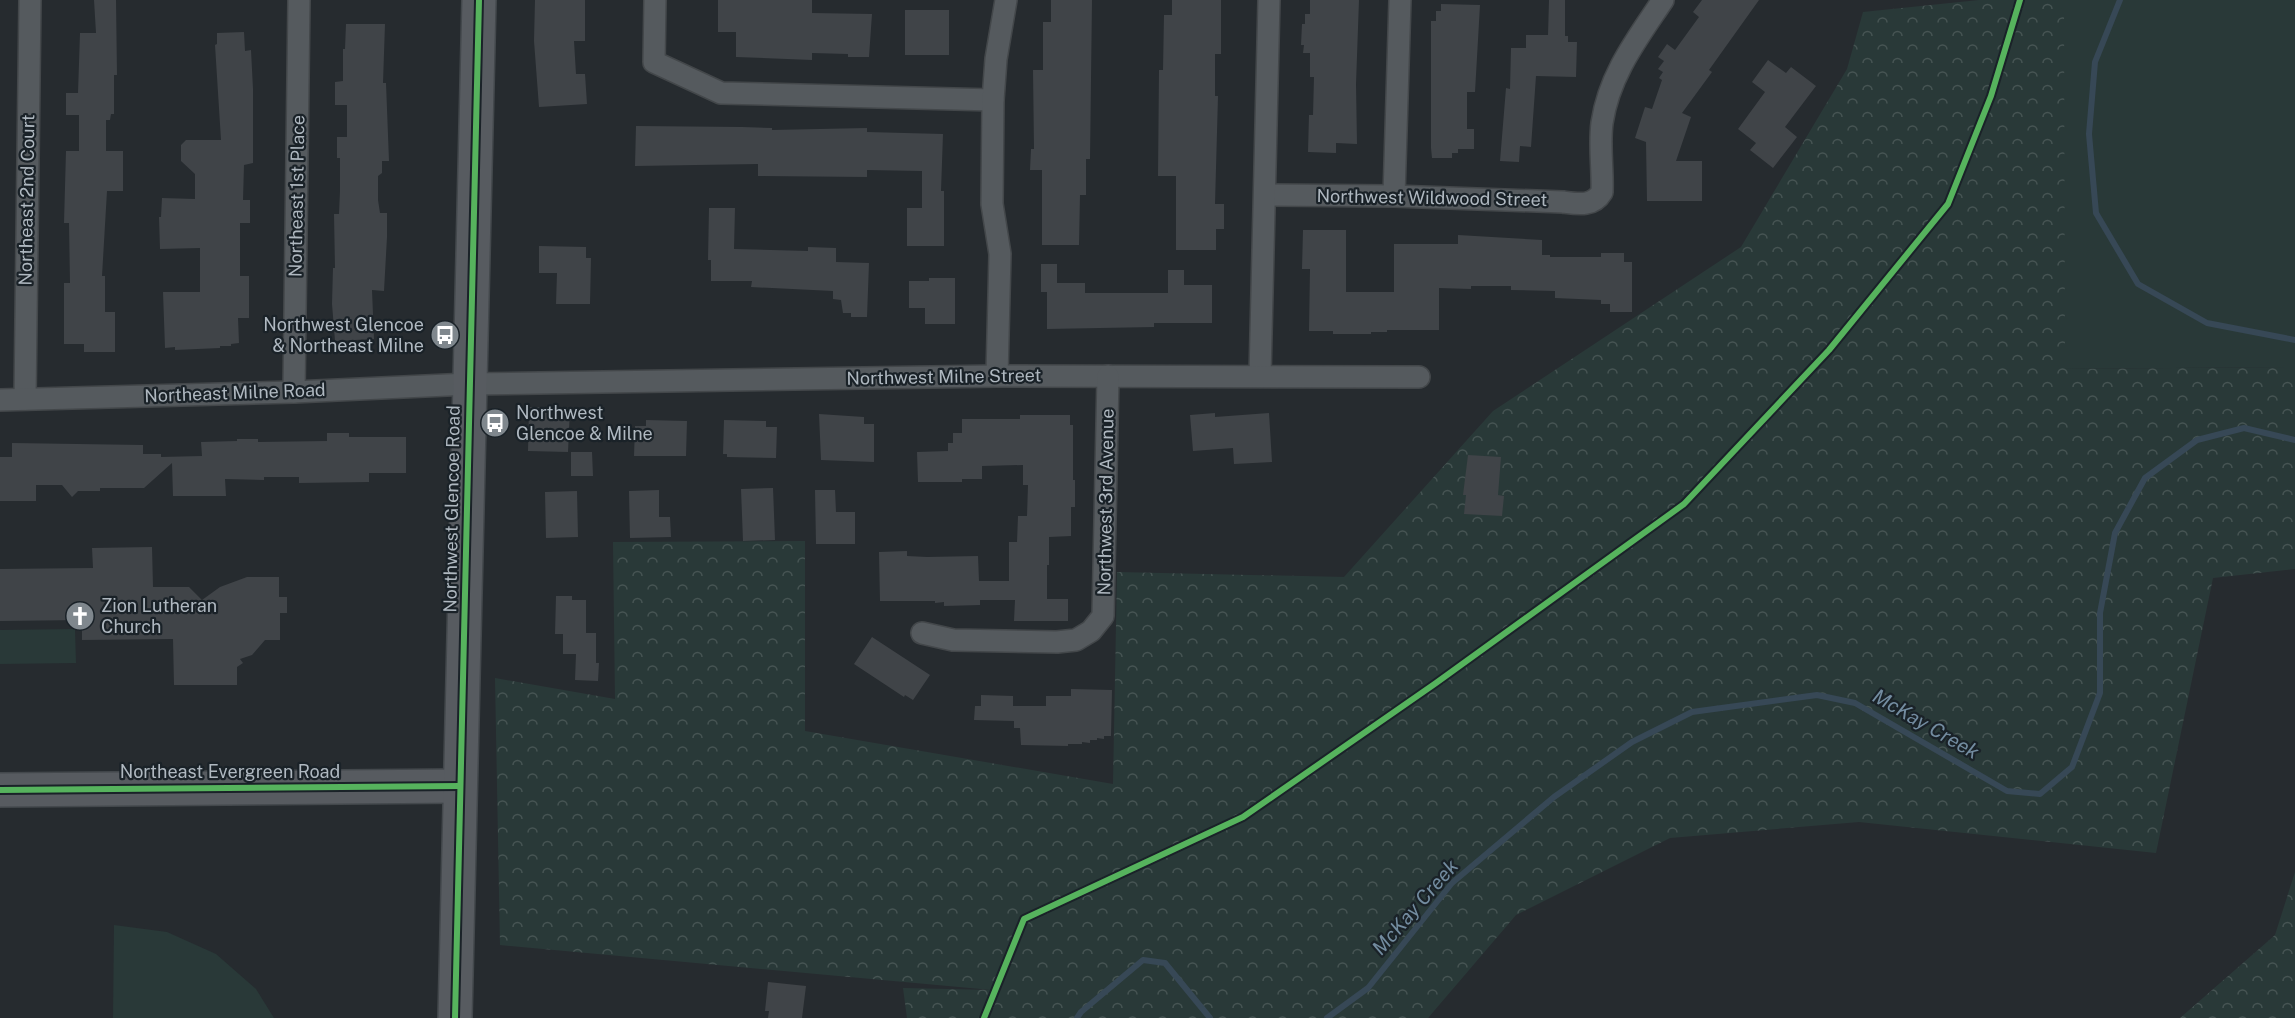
<svg xmlns="http://www.w3.org/2000/svg" width="2295" height="1018" viewBox="0 0 2295 1018" font-family="'Public Sans',sans-serif">
<defs>
<pattern id="forest-crowns" width="20" height="18" patternUnits="userSpaceOnUse" patternTransform="scale(1.5)"><rect width="20" height="18" fill="#293938"/><path d="M2 6a3 3 0 1 1 6 0M12 15a3 3 0 1 1 6 0" fill="none" stroke="#465453"/></pattern>
</defs>
<rect width="100%" height="100%" fill="#262b2f"/>
<g fill="#293938">
<polygon points="2064,0 2295,0 2295,367 2064,369"/>
<polygon points="75,629 76,663 0,664 0,630"/>
<polygon points="114,925 167,932 216,954 256,989 274,1018 113,1018"/>
</g>
<g fill="url(#forest-crowns)">
<polygon points="1979,0 2064,0 2065,369 2295,367 2295,569 2213,578 2156,853 1859,822 1670,838 1516,915 1428,1018 907,1018 903,988 992,990 500,945 495,678 615,699 613,542 805,541 805,731 1113,784 1117,572 1344,577 1493,411 1741,247 1847,69 1863,12"/>
<polygon points="2295,872 2295,1018 2180,1018 2275,935"/>
</g>
<g fill="none" stroke-linecap="round" stroke-linejoin="round">
<g stroke="#374856" stroke-width="6">
<polyline points="2120,0 2095,62 2089,134 2096,213 2138,284 2207,323 2295,340"/>
<polyline points="1077,1018 1081,1012 1143,960 1165,963 1210,1018"/>
<polyline points="1327,1018 1368,988 1452,883 1554,797 1632,742 1692,712 1817,695 1855,703 2007,791 2040,794 2072,767 2100,693 2100,613 2115,533 2145,478 2197,440 2244,428 2295,440"/>
</g>
</g>
<g fill="#404448">
<polygon points="94,0 116,0 117,75 114,75 114,114 111,114 110,120 106,120 106,151 123,151 123,191 107,191 102,276 105,276 105,312 115,312 115,352 84,352 84,344 64,344 64,283 70,283 69,223 64,223 66,151 79,151 79,115 66,115 66,93 78,93 80,33 96,33"/>
<polygon points="535,0 585,0 585,41 574,41 576,74 585,74 587,104 539,107 534,41"/>
<polygon points="718,0 812,0 812,13 872,14 869,57 848,57 848,54 812,53 812,60 736,57 736,32 718,32"/>
<polygon points="1051,0 1092,0 1090,159 1086,159 1086,195 1080,195 1079,245 1042,245 1042,170 1030,170 1031,149 1034,149 1033,70 1043,70 1043,22 1051,22"/>
<polygon points="1172,0 1221,0 1221,54 1215,54 1215,96 1218,96 1215,204 1224,204 1224,229 1216,229 1216,250 1176,250 1176,176 1158,176 1159,70 1163,70 1164,15 1172,15"/>
<polygon points="1310,0 1359,0 1356,84 1357,144 1336,143 1336,153 1308,152 1309,115 1313,115 1314,77 1310,77 1310,53 1303,53 1304,45 1301,45 1302,24 1305,24 1305,14 1310,14"/>
<polygon points="1549,0 1565,0 1565,36 1568,36 1568,42 1577,42 1576,77 1536,76 1531,147 1520,146 1519,162 1500,161 1506,88 1510,89 1511,48 1526,48 1526,35 1548,35"/>
<polygon points="1702,0 1759,0 1709,70 1712,72 1682,113 1691,117 1676,161 1702,161 1702,201 1647,201 1646,142 1635,138 1645,107 1652,109 1662,80 1659,78 1663,72 1658,69 1664,61 1658,57 1667,44 1675,50 1699,17 1693,12"/>
<polygon points="1441,4 1480,5 1475,92 1467,92 1467,129 1474,129 1474,149 1458,149 1458,153 1452,153 1452,158 1432,158 1431,148 1431,21 1436,21 1436,11 1441,11"/>
<rect x="905" y="10" width="44" height="45"/>
<polygon points="346,24 385,24 383,83 386,83 389,161 382,161 382,173 378,176 378,200 380,213 387,213 387,237 384,291 372,290 374,339 335,341 332,304 333,268 335,268 334,214 339,214 340,191 340,158 337,158 337,137 347,137 347,105 335,105 335,82 343,81 343,49 345,49"/>
<polygon points="244,32 245,51 251,50 253,89 253,163 244,165 243,200 250,200 250,223 240,223 240,276 249,276 249,318 238,318 239,343 231,344 231,346 220,346 220,348 175,350 175,347 165,348 163,292 200,292 200,248 160,249 159,217 161,217 162,198 195,199 195,174 181,161 181,145 186,140 221,140 215,45 217,44 217,33"/>
<polygon points="1768,60 1786,73 1791,67 1816,86 1785,127 1797,137 1773,168 1750,150 1756,143 1738,129 1765,92 1752,82"/>
<polygon points="636,126 742,127 772,128 772,130 867,128 867,132 943,134 941,191 944,191 944,246 907,246 907,208 922,208 922,171 867,170 867,177 758,176 758,164 635,166"/>
<polygon points="709,208 735,208 734,249 808,251 808,247 836,248 836,262 869,263 867,317 851,317 851,313 843,313 841,300 833,299 833,291 751,287 752,281 711,281 711,260 708,260"/>
<polygon points="1303,230 1346,230 1346,292 1394,292 1394,244 1458,244 1458,235 1542,240 1542,255 1550,255 1550,257 1601,257 1601,253 1624,253 1624,262 1632,262 1632,312 1610,312 1610,304 1601,304 1601,300 1555,298 1555,291 1511,290 1511,286 1471,286 1471,289 1439,288 1439,330 1387,330 1387,332 1371,332 1371,334 1333,334 1333,331 1309,331 1310,269 1302,269"/>
<polygon points="539,246 586,247 586,258 591,258 590,304 556,304 557,273 539,273"/>
<polygon points="1041,264 1057,264 1057,283 1085,283 1085,293 1168,293 1168,270 1184,270 1184,285 1212,285 1212,323 1154,323 1154,327 1047,329 1047,292 1041,292"/>
<polygon points="929,278 955,278 955,324 925,324 925,308 909,308 909,281 929,281"/>
<polygon points="529,407 570,408 568,452 528,451"/>
<polygon points="1215,413 1215,417 1269,413 1272,462 1234,464 1233,448 1193,451 1190,415"/>
<polygon points="819,414 864,417 864,424 874,424 874,462 821,460"/>
<polygon points="1020,415 1070,415 1070,425 1073,425 1073,480 1075,480 1075,507 1071,507 1071,536 1049,537 1049,565 1047,565 1047,599 1068,599 1068,621 1014,621 1015,600 980,600 980,605 944,606 944,602 935,603 935,601 880,601 879,552 907,551 907,556 927,557 978,556 979,581 1009,581 1009,542 1017,542 1018,516 1027,516 1028,485 1023,485 1023,465 982,466 982,479 962,479 962,482 918,482 917,452 948,451 948,443 953,443 953,433 962,433 962,419 1020,419"/>
<polygon points="646,420 687,421 686,456 634,456 635,426 646,426"/>
<polygon points="724,420 766,421 766,427 777,427 776,458 727,457 727,454 723,454"/>
<polygon points="327,433 349,433 349,437 406,437 406,473 369,473 369,482 299,483 299,477 264,477 264,480 225,479 226,496 173,496 172,463 144,488 100,488 100,491 78,491 72,497 62,485 36,485 36,501 0,501 0,457 12,457 12,443 143,445 143,454 161,454 161,457 202,456 201,442 237,441 237,439 258,439 258,442 327,441"/>
<polygon points="571,452 592,452 593,476 571,476"/>
<polygon points="1468,455 1501,457 1498,495 1504,496 1502,516 1464,514 1466,495 1463,495"/>
<polygon points="773,488 775,540 743,541 741,489"/>
<polygon points="659,490 659,517 670,517 671,537 630,538 629,491"/>
<polygon points="815,490 835,490 836,512 855,512 855,544 816,544"/>
<polygon points="577,491 578,537 546,538 545,492"/>
<polygon points="152,547 153,587 189,587 202,600 220,587 247,577 279,577 279,597 287,597 287,613 280,613 280,640 265,640 252,655 240,659 243,663 237,667 237,685 174,685 173,639 82,640 82,620 0,621 0,569 93,568 92,548"/>
<polygon points="556,596 572,596 572,600 586,600 586,633 596,633 596,663 599,663 598,681 575,680 576,654 563,654 563,634 555,634"/>
<polygon points="872,637 930,675 913,700 905,695 904,697 854,664"/>
<polygon points="1071,689 1112,690 1111,736 1104,736 1104,739 1097,738 1097,740 1090,740 1090,743 1082,742 1082,744 1068,744 1068,746 1021,745 1020,728 1014,728 1014,721 974,720 975,706 981,706 981,695 1013,696 1013,706 1046,706 1046,696 1071,696"/>
<polygon points="768,982 806,986 802,1018 768,1018 769,1011 765,1011"/>
</g>
<g fill="none" stroke-linecap="round" stroke-linejoin="round">
<g stroke="#43474a" stroke-width="24">
<g id="minor">
<polyline points="655,0 654,62 721,93 993,100"/>
<path d="M1265 195 1394 196 1563 202C1578 204 1593 207 1602 192 1603 169 1599 146 1602 123 1609 75 1637 39 1663 0"/>
<polyline points="1394,196 1400,0"/>
<polyline points="997,376 1000,254 992,204 993,100 996,59 1006,0"/>
<polyline points="1260,376 1269,0"/>
<polyline points="294,392 299,0"/>
<polyline points="25,399 30,0"/>
<polyline points="0,400 294,392 469,384 603,382 997,376 1419,377"/>
<polyline points="922,633 953,640 1057,642 1076,640 1091,631 1103,616 1108,376"/>
</g>
</g>
<g stroke="#43484c" stroke-width="36">
<g id="primary">
<polyline points="0,790 460,786"/>
<polyline points="455,1018 479,0"/>
</g>
</g>
<use href="#minor" stroke="#555a5e" stroke-width="21"/>
<use href="#primary" stroke="#575b60" stroke-width="33"/>
<g stroke="#1a2228" stroke-width="10">
<g id="cycleway">
<polyline points="0,790 460,786"/>
<polyline points="455,1018 479,0"/>
<polyline points="984,1018 1024,919 1243,817 1436,683 1684,504 1829,350 1948,204 1991,96 2020,0"/>
</g>
</g>
<use href="#cycleway" stroke="#56b35d" stroke-width="6"/>
</g>
<defs>
<g id="bus-disc" transform="scale(1.5)"><circle r="9.5" fill="#7f878d" stroke="#1a2228"/><path d="M-5-6H5V4H4V6H2V4H-2V6H-4V4H-5ZM-3.5-4V0h7V-4ZM-3.5 1.2v1.5H-2V1.2ZM2 1.2v1.5H3.5V1.2Z" fill="#fff"/></g>
<g id="church-disc" transform="scale(1.5)"><circle r="9.5" fill="#7f878d" stroke="#1a2228"/><path d="M-1.2-6h2.4v3.5h3.3v2.4h-3.3V6h-2.4V-.1h-3.3v-2.4h3.3Z" fill="#fff"/></g>
</defs>
<g fill-rule="evenodd">
<use href="#bus-disc" x="445" y="335"/>
<use href="#bus-disc" x="495" y="423"/>
<use href="#church-disc" x="80" y="616"/>
</g>
<g text-anchor="middle" stroke-width="4.5" stroke-linejoin="round" paint-order="stroke">
<g font-size="18" fill="#afb8c0" stroke="#1a2228">
<text transform="translate(297 196) rotate(-89)" y="6">Northeast 1st Place</text>
<text transform="translate(1432 198) rotate(1)" y="6">Northwest Wildwood Street</text>
<text transform="translate(27 200) rotate(-89)" y="6">Northeast 2nd Court</text>
<text transform="translate(944 377) rotate(-1)" y="6">Northwest Milne Street</text>
<text transform="translate(235 393) rotate(-2)" y="6">Northeast Milne Road</text>
<text transform="translate(1106 502) rotate(-89)" y="6">Northwest 3rd Avenue</text>
<text transform="translate(452 509) rotate(-89)" y="6">Northwest Glencoe Road</text>
<text x="230" y="778">Northeast Evergreen Road</text>
</g>
<g font-size="18" fill="#afb8c0" stroke="#1a2228" text-anchor="start">
<text x="424" y="331" text-anchor="end">Northwest Glencoe<tspan x="424" dy="21">&amp; Northeast Milne</tspan></text>
<text x="516" y="419">Northwest<tspan x="516" dy="21">Glencoe &amp; Milne</tspan></text>
<text x="101" y="612">Zion Lutheran<tspan x="101" dy="21">Church</tspan></text>
</g>
<g font-size="20" font-style="italic" fill="#738ca0" stroke="#1a2228">
<text transform="translate(1926 724) rotate(30)" y="7">McKay Creek</text>
<text transform="translate(1415 907) rotate(-49)" y="7">McKay Creek</text>
</g>
</g>
</svg>
